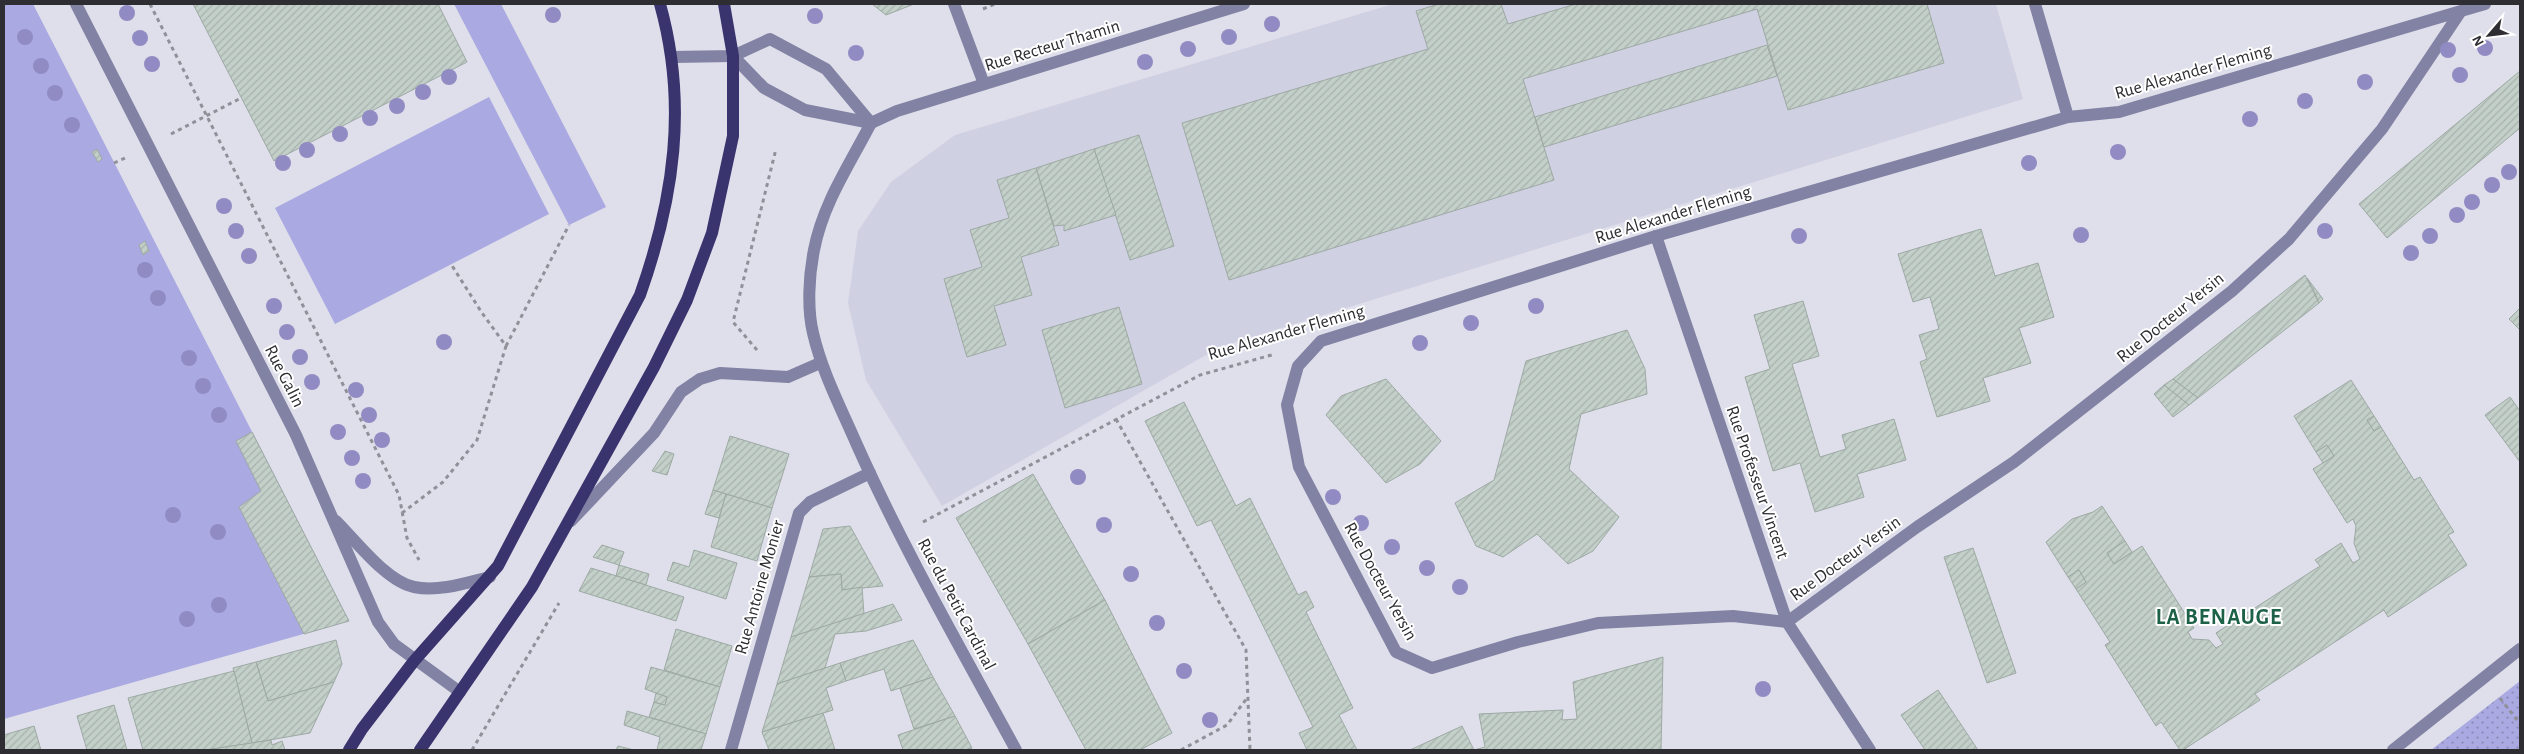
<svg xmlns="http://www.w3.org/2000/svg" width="2524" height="754" viewBox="0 0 2524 754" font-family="'Alegreya Sans',sans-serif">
<defs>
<pattern id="park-dots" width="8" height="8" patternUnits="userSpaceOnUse" patternTransform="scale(1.25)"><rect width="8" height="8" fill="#aaa9e1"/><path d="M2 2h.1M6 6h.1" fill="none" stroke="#8b8ab7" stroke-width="1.8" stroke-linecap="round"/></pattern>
<pattern id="building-hatch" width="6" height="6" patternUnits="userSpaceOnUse" patternTransform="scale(1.25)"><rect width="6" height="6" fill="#c3cfc9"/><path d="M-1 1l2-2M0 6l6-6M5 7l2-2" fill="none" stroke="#a8b2ad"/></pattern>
</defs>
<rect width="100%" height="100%" fill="#dfdfeb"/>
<polygon fill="#d0d0e3" points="1393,4 1996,4 2023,99 1220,347 942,506 866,380 848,303 858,231 891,182 955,135"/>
<polygon fill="url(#park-dots)" points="2520,681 2520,750 2431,750"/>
<g fill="#aaa9e1">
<polygon points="4,4 33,4 349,621 4,719"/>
<polygon points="454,4 501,4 606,207 569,225"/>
<polygon points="489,97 549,214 335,324 275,208"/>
</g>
<g fill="url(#building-hatch)" stroke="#9da9a3">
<polygon points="193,4 438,4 467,62 274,161"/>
<polygon points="872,4 914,4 886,15"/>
<polygon points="1439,4 1501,4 1508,24 1576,4 1927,4 1944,63 1788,110 1757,9 1523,79 1554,180 1229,280 1182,123 1428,49 1416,11"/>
<polygon points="1767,45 1777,76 1544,147 1535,117"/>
<polygon points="2520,71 2520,128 2387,238 2359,204"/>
<polygon points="1139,135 1174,246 1130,260 1094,149"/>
<polygon points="97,149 102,159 98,162 92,152"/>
<polygon points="1094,149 1116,215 1064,231 1064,225 1054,226 1036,168"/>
<polygon points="1036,168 1059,245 1021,257 1032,295 994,306 1006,345 967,357 944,279 982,267 970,230 1009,218 997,180"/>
<polygon points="1981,229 1995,276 2038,263 2054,317 2019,328 2031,363 1983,378 1990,401 1937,417 1920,362 1927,359 1919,335 1939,329 1930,297 1913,302 1898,254"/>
<polygon points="145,241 149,251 143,255 139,245"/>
<polygon points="2305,275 2319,303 2198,398 2173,379"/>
<polygon points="2307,278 2323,299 2319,303 2313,289"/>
<polygon points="1803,301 1819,356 1792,364 1820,457 1846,449 1842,435 1894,419 1906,460 1857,474 1864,497 1815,512 1800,463 1773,471 1745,377 1770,369 1754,315"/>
<polygon points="1119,307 1142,384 1065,408 1042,330"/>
<polygon points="2520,308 2520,330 2509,319"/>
<polygon points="1627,330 1645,369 1647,394 1581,414 1569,469 1619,517 1593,551 1568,564 1537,534 1503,557 1476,546 1455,503 1494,480 1526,361"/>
<polygon points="1386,379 1441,441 1420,464 1386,483 1326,415 1341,396"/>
<polygon points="2173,379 2198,398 2189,405 2164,385"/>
<polygon points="2351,380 2374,416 2367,420 2374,431 2381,427 2414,480 2420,477 2454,532 2448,535 2467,565 2388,617 2384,610 2255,694 2260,700 2183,750 2180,750 2161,722 2156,726 2105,645 2110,642 2076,589 2086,582 2079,570 2068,577 2046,542 2072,519 2093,512 2102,506 2125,541 2107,553 2114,564 2142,546 2194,628 2188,632 2192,639 2209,640 2216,648 2223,644 2216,633 2320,566 2315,560 2341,543 2353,563 2360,559 2354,543 2356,526 2353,519 2347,523 2313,469 2334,456 2327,445 2316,452 2294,416"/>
<polygon points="2164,385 2189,405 2173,417 2154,394"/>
<polygon points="2510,397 2520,411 2520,462 2485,415"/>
<polygon points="1184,402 1236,506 1250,498 1298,595 1306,591 1314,607 1306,612 1353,708 1339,715 1357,750 1307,750 1299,733 1313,727 1211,520 1197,526 1145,421"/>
<polygon points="2374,416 2381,427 2374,431 2367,420"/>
<polygon points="252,432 349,621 304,634 239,507 261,491 236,441"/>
<polygon points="730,436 789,454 772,508 713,490"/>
<polygon points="2327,445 2334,456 2323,463 2316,452"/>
<polygon points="665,451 674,454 667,475 652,471"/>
<polygon points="1033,474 1105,600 1028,644 956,518"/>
<polygon points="713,490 726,494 719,518 705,514"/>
<polygon points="726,494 772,508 757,561 711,547"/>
<polygon points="850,526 875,571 883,586 842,590 841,574 809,577 823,529"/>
<polygon points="2125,541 2132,552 2114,564 2107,553"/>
<polygon points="602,545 624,552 619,565 593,557"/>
<polygon points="1973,548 2016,673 1987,683 1944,557"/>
<polygon points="694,550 737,563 726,599 667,580 673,562 689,567"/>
<polygon points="619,565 649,574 646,585 616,576"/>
<polygon points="591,568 684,597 676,621 579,591"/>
<polygon points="2079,570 2086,582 2076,589 2068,577"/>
<polygon points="841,574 842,590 862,587 864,614 791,637 809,577"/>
<polygon points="1105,600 1172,733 1140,750 1086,750 1028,644"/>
<polygon points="893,604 902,620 866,631 835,634 825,668 777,684 791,637"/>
<polygon points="676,629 732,646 720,687 664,670"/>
<polygon points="336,640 342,664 334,682 268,701 256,662"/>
<polygon points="913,640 933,677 891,691 884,669 846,681 840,663"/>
<polygon points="1663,657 1661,750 1410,750 1462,726 1474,750 1485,747 1479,714 1563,710 1562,720 1577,719 1573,682"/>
<polygon points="256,662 268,701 334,682 310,733 252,743 233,668"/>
<polygon points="840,663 846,681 826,688 833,710 762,732 777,684"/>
<polygon points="651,667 720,687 706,734 649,717 654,702 665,705 667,697 645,689"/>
<polygon points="234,671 252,743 206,750 143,750 128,698"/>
<polygon points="933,677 955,716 914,729 900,688"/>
<polygon points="1938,690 1978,750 1925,750 1901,715"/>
<polygon points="656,693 667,697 665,705 654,702"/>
<polygon points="114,705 127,750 87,750 77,716"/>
<polygon points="627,711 706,734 701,750 657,750 660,737 624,725"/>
<polygon points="823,713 835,750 769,750 762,732"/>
<polygon points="955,716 972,748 964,750 903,750 898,735"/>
<polygon points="34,726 41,750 4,750 4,735"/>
<polygon points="271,740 272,745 282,741 285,750 206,750"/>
<polygon points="618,746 634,750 616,750"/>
</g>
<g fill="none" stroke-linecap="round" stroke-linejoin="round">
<g stroke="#909099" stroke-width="3" stroke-dasharray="4 4" stroke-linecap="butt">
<polyline points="150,4 399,495 407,538 419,560"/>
<polyline points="983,9 995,4"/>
<polyline points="171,134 241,98"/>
<polyline points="114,163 125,158"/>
<polyline points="506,346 569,225"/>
<polyline points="757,350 733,322 776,149"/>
<polyline points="1116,419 1246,650 1250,750"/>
<polyline points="402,513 443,482 477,440 506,346 482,313 451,264"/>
<polyline points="923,522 1200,375 1275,354"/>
<polyline points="2500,698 2520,724"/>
<polyline points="472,750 559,603"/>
<polyline points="1181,750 1227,725 1247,698"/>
</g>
<g stroke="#8282a4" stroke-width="12">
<polyline points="76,4 296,435 378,622 394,644 460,692"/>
<polyline points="954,4 984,84"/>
<polyline points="2035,4 2068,117"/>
<polyline points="2461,11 2382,129 2289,239 2232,291 2014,462 1917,527 1787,622 1733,616 1598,623 1518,642 1432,668 1396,652 1299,467 1287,405 1298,366 1321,341 1656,236 2068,117 2119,112 2461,11 2485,4"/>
<polyline points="733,56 764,88 805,110 871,123"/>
<polyline points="672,57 733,56 770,39 826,69 871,123"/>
<path d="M871 123C850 164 823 203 814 250 809 275 807 308 813 333 822 372 841 408 857 445 904 550 961 649 1016 750"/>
<polyline points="871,123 897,111 1244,4"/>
<polyline points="1656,236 1787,622 1870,750"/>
<path d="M336 521C356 541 387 582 414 587 439 592 466 583 490 577"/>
<polyline points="571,521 654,433 681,392 700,379 720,373 788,377 820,363"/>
<polyline points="731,750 799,513 810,502 870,473"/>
<polyline points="2393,750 2520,649"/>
</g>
<g stroke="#3a346e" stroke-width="12">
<path d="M349 750 362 729 414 661 498 566 640 295C674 199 688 104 660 4"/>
<polyline points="420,750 532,587 654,367 687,300 712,233 733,136 733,56 724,4"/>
</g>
</g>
<g fill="#918bc3">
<circle cx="127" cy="13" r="8"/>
<circle cx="553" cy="15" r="8"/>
<circle cx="815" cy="16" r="8"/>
<circle cx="1272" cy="24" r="8"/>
<circle cx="25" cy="37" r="8"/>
<circle cx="1229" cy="37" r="8"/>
<circle cx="140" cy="38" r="8"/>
<circle cx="2485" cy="48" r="8"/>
<circle cx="1188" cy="49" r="8"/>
<circle cx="2448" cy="50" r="8"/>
<circle cx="856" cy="53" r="8"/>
<circle cx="1145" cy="62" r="8"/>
<circle cx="152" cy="64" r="8"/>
<circle cx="41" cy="66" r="8"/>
<circle cx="2460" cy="75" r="8"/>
<circle cx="449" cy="77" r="8"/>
<circle cx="2365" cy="82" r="8"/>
<circle cx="423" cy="92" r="8"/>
<circle cx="55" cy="93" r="8"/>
<circle cx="2305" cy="101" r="8"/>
<circle cx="397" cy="106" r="8"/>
<circle cx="370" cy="118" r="8"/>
<circle cx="2250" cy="119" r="8"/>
<circle cx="72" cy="125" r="8"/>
<circle cx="340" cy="134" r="8"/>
<circle cx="307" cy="150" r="8"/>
<circle cx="2118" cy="152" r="8"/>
<circle cx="283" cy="163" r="8"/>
<circle cx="2029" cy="163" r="8"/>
<circle cx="2509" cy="172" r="8"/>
<circle cx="2492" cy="185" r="8"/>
<circle cx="2472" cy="202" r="8"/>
<circle cx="224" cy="206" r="8"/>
<circle cx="2457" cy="215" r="8"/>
<circle cx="236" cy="231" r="8"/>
<circle cx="2325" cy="231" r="8"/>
<circle cx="2081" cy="235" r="8"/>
<circle cx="1799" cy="236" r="8"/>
<circle cx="2430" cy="236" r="8"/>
<circle cx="2411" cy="253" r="8"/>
<circle cx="249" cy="256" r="8"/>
<circle cx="145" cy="270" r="8"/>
<circle cx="158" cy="298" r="8"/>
<circle cx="274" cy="306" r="8"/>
<circle cx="1536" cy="306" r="8"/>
<circle cx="1471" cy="323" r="8"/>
<circle cx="287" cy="332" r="8"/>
<circle cx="444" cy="342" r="8"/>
<circle cx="1420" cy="343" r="8"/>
<circle cx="300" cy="357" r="8"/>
<circle cx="189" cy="358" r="8"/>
<circle cx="312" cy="382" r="8"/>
<circle cx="203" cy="386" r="8"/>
<circle cx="356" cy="390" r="8"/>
<circle cx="219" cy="415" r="8"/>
<circle cx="369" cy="415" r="8"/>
<circle cx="338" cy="432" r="8"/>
<circle cx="382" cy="440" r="8"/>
<circle cx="352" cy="458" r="8"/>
<circle cx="1078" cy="477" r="8"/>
<circle cx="363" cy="481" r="8"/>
<circle cx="1333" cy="497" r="8"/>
<circle cx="173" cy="515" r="8"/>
<circle cx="1361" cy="523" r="8"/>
<circle cx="1104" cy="525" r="8"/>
<circle cx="218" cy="532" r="8"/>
<circle cx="1392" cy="547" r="8"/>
<circle cx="1427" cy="568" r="8"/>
<circle cx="1131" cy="574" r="8"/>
<circle cx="1460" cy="587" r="8"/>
<circle cx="219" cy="605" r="8"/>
<circle cx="187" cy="619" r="8"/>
<circle cx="1157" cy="623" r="8"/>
<circle cx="1184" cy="671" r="8"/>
<circle cx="1763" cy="689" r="8"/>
<circle cx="1210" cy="720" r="8"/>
</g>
<g text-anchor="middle" stroke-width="4" stroke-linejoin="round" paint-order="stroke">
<g font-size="18" fill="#2d2d32" stroke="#fff">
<text transform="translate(1052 45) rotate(-17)" y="6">Rue Recteur Thamin</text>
<text transform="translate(2193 71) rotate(-16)" y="6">Rue Alexander Fleming</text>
<text transform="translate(1673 214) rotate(-17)" y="6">Rue Alexander Fleming</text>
<text transform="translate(2170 317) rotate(-39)" y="6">Rue Docteur Yersin</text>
<text transform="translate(1286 332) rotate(-16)" y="6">Rue Alexander Fleming</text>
<text transform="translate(285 376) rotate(63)" y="6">Rue Galin</text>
<text transform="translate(1758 482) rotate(71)" y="6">Rue Professeur Vincent</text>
<text transform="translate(1845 558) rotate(-36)" y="6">Rue Docteur Yersin</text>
<text transform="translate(1381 581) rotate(61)" y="6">Rue Docteur Yersin</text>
<text transform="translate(759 587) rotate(-74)" y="6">Rue Antoine Monier</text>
<text transform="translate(957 604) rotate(62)" y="6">Rue du Petit Cardinal</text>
</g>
<g font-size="22" font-weight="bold" letter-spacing="1" fill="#1d6148" stroke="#fff">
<text x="2219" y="624">LA BENAUGE</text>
</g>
</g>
<rect width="2524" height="754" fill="none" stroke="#2d2d32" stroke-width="10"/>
<g transform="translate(2489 35) rotate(242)" stroke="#ffffff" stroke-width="4" paint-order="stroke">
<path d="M0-4L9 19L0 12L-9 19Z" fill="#2d2d32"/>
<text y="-8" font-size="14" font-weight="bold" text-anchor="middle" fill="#2d2d32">N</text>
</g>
</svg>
